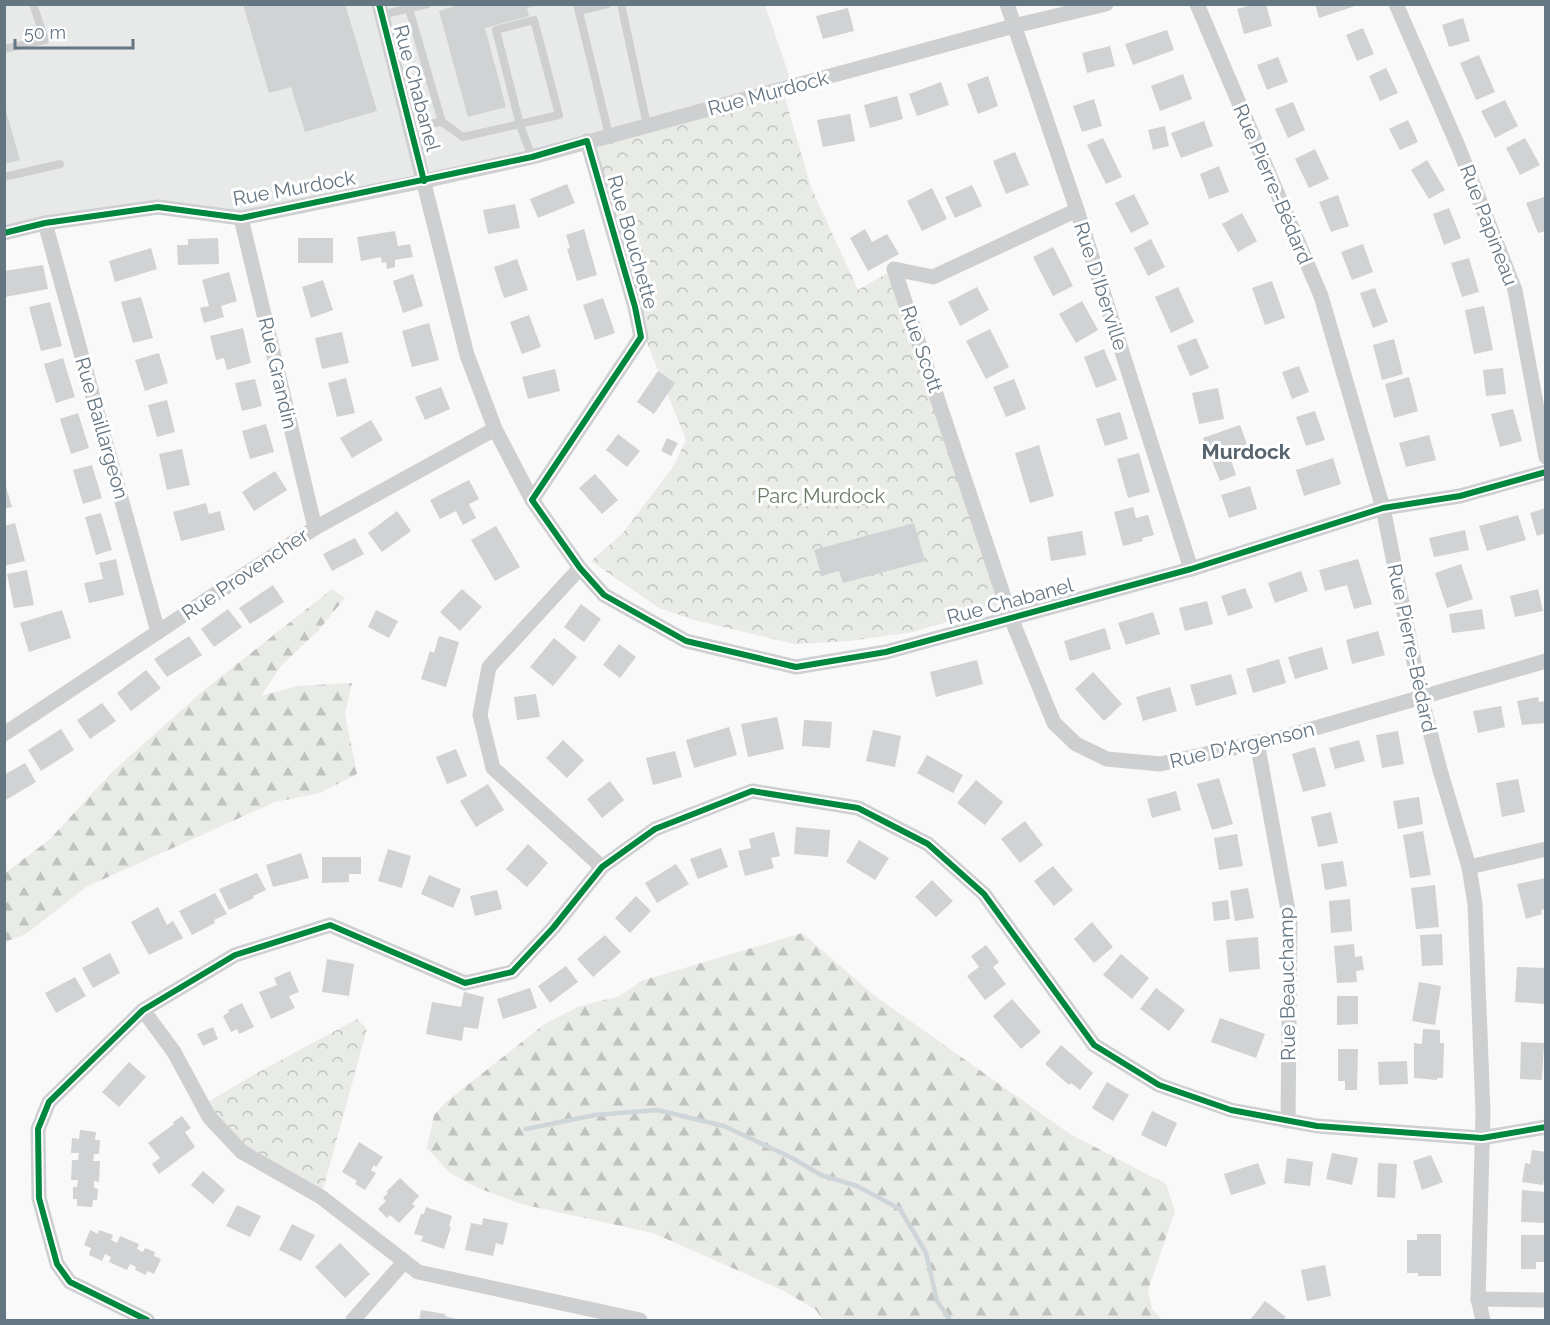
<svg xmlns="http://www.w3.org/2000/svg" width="1550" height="1325" viewBox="0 0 1550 1325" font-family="Raleway,sans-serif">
<defs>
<pattern id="forest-firs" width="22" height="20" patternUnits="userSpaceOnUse" patternTransform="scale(1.5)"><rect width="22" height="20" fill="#e8ebe6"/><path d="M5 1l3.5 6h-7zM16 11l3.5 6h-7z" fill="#c0c3c0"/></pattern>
<pattern id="park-crowns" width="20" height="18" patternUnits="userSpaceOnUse" patternTransform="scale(1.5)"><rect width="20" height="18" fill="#e8ebe6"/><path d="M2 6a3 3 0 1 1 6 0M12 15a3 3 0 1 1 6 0" fill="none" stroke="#c0c3c0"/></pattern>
</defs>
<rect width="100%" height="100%" fill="#f9f9f9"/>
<polygon fill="#e8e9e9" points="4,5 765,5 793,87 587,141 241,218 158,207 5,233"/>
<g fill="url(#forest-firs)">
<polygon points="332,589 345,598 318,631 281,666 261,696 297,686 352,683 345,714 357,774 320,793 275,802 86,887 26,934 5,942 5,873 49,840 112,772 204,690"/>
<polygon points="802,933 875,996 1070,1134 1166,1184 1175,1211 1148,1290 1152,1309 1163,1320 823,1320 816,1310 782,1290 653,1233 521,1204 478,1188 450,1173 427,1148 434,1115 446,1102 546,1023 580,1006 620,996 641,981"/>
</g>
<g fill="url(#park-crowns)">
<polygon points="783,91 811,187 858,290 894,269 1005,605 913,632 849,641 795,644 694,620 659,608 591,561 622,534 673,467 686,440 631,303 589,148"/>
<polygon points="357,1019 367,1029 321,1197 242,1152 203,1105 257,1073"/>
</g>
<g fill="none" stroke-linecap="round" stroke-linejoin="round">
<polyline stroke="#ced6d9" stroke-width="4.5" points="526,1129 595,1115 657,1110 724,1126 792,1158 821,1175 857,1186 900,1209 926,1253 937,1301 950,1320"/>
</g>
<g fill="#d0d2d3">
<polygon points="243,4 345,4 377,111 305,132 291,87 269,93"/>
<polygon points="462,4 537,5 527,8 529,16 485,28 506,107 468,117 439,11"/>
<polygon points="1255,4 1266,4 1272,26 1244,34 1237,9"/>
<polygon points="1315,4 1358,4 1358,5 1319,18"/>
<polygon points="848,8 854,31 823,39 816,16"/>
<polygon points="1463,18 1470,41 1449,47 1442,25"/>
<polygon points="1363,28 1374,54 1357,61 1346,35"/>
<polygon points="1167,30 1174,50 1133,65 1125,44"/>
<polygon points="1110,46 1115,66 1087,73 1082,53"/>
<polygon points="1479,55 1495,92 1476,100 1460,63"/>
<polygon points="1278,57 1288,82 1267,90 1257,65"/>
<polygon points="1386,68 1398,93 1380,101 1369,76"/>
<polygon points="1183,74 1192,99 1160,111 1151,86"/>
<polygon points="988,76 998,106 978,114 967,84"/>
<polygon points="941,82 949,105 917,116 909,94"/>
<polygon points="897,96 903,119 870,128 864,105"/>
<polygon points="1094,99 1102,126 1082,132 1073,106"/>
<polygon points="1505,100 1518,126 1495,138 1481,111"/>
<polygon points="1293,102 1305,130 1288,138 1275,109"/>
<polygon points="4,104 20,160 4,164"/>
<polygon points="850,114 855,141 823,147 817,120"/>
<polygon points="1408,120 1418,142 1400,150 1389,129"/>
<polygon points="1204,121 1213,146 1181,158 1171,133"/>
<polygon points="1165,126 1169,146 1153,150 1148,130"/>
<polygon points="1103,138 1122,177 1106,184 1087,145"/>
<polygon points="1525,138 1540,165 1520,175 1506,148"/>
<polygon points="1315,149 1329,179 1309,188 1295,159"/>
<polygon points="1015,152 1029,185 1006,194 993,161"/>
<polygon points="1427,160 1445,190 1429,199 1411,170"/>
<polygon points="1219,166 1229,192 1209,199 1200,174"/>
<polygon points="567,184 575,203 538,218 530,199"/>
<polygon points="972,185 982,206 955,218 945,197"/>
<polygon points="932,188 947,219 922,231 907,201"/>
<polygon points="1134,194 1149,224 1131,233 1115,203"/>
<polygon points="1338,195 1349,226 1331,232 1319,202"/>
<polygon points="1544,197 1546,202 1546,231 1538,233 1526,203"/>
<polygon points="515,204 520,228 488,234 483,210"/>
<polygon points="1449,208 1461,238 1444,245 1433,214"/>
<polygon points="1242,213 1257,241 1238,252 1222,224"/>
<polygon points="584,229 597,275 577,281 567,249 570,248 566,235"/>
<polygon points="865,229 872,242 887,234 899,254 868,271 850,238"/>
<polygon points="395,231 398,246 410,244 413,257 395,260 395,267 387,269 386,262 382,263 381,257 361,261 357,237"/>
<polygon points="218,238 219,264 178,265 177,245 188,245 188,239"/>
<rect x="298" y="238" width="35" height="25"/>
<polygon points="1151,239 1165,267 1148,276 1134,248"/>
<polygon points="1363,244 1373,272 1352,280 1341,252"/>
<polygon points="1053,247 1073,286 1053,296 1033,257"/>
<polygon points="151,248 157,269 115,282 109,261"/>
<polygon points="1469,258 1479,292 1462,297 1451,263"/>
<polygon points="517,259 528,290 504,298 494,267"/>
<polygon points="43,265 48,289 5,297 4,271"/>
<polygon points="229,272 237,301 221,306 224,317 204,323 200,308 209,306 202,280"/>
<polygon points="413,274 423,306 403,313 393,281"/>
<polygon points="323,280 333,310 311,318 302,287"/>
<polygon points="1272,281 1285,318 1265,325 1252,288"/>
<polygon points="977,287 989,310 960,326 948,302"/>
<polygon points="1178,287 1194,322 1171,333 1155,297"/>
<polygon points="1375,288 1388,322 1373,328 1360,293"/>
<polygon points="141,297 153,338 133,343 121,302"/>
<polygon points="603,298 615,333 595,340 583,305"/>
<polygon points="1082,301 1098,330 1076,343 1059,314"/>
<polygon points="50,302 62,346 41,351 29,307"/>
<polygon points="1484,306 1493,350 1474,354 1465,310"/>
<polygon points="529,315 541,347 522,354 510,322"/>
<polygon points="429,323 439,360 412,367 402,331"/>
<polygon points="243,328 251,363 227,370 224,358 216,360 210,336"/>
<polygon points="990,329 1009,367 986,379 966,341"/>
<polygon points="342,332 349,363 322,369 315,338"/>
<polygon points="1196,338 1209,368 1190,376 1177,346"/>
<polygon points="1394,339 1403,374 1382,380 1373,345"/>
<polygon points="1104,349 1117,380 1096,388 1084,357"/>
<polygon points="159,353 168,383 145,391 135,360"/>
<polygon points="63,358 75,397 56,403 44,364"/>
<polygon points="1299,366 1309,392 1292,399 1282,372"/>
<polygon points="1503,368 1506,394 1486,396 1483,370"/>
<polygon points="555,369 560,391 528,399 522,377"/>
<polygon points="658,371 675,383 654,414 637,402"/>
<polygon points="1409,377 1418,411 1394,418 1385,384"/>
<polygon points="346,378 355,413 337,417 328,383"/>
<polygon points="255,379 262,406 242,411 235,383"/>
<polygon points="1014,379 1026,409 1006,417 993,387"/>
<polygon points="441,387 450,409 425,420 415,397"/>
<polygon points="1218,388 1224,419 1199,424 1192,393"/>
<polygon points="167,400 175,432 157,437 148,405"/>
<polygon points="1513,409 1522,441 1500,447 1491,414"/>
<polygon points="1315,411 1325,440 1306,446 1296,417"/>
<polygon points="1120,412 1128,439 1105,446 1096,419"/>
<polygon points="78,413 89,448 71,454 60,419"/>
<polygon points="371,420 383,440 352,458 340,438"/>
<polygon points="266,424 274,452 250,459 242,431"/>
<polygon points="1240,425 1247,444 1228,451 1236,475 1220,481 1203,438"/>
<polygon points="618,434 640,451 627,467 606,450"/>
<polygon points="1429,435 1436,460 1406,467 1399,443"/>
<polygon points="667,438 678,443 671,456 661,451"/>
<polygon points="1039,445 1054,496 1030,503 1015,453"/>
<polygon points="182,449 190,485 167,490 159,454"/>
<polygon points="1139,453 1150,492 1128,498 1117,459"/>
<polygon points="1333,458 1341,484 1304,496 1296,470"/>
<polygon points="92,465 102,498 83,504 73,470"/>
<polygon points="275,471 287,490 254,511 242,492"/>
<polygon points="595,474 618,500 602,514 579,488"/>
<polygon points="4,480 12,507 4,509"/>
<polygon points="469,480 479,499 469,504 476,518 463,525 456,511 440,519 430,500"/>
<polygon points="1250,486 1257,509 1229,518 1221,495"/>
<polygon points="206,503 209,514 220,511 225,530 181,541 173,512"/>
<polygon points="1133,507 1136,518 1148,515 1154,535 1142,538 1143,541 1123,546 1114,512"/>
<polygon points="1546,508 1546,533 1537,536 1530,513"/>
<polygon points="397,511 411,531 382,552 368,533"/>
<polygon points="101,513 112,550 96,555 85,517"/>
<polygon points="1518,515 1526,540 1487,551 1479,526"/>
<polygon points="15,523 25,561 4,566 4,526"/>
<polygon points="914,523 925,561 843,583 839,571 822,576 814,550"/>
<polygon points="496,526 520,567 495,581 471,540"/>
<polygon points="1465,530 1469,550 1434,557 1429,538"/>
<polygon points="1082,531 1086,555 1051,561 1047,537"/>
<polygon points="355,538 364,554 332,571 323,554"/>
<polygon points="116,559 124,595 89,603 84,583 103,579 99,563"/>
<polygon points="1358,559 1372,604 1354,609 1347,585 1325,591 1319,570"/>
<polygon points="1461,564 1473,599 1447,608 1435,573"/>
<polygon points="27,570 34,605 14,608 7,574"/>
<polygon points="1301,571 1308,591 1275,603 1268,583"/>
<polygon points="273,585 284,602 250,624 239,608"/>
<polygon points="1245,588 1253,608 1228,616 1221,596"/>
<polygon points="462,589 482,607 460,631 440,612"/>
<polygon points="1538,589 1543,611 1515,617 1510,596"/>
<polygon points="1207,601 1213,624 1185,631 1179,608"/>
<polygon points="581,604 601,619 584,642 564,627"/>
<polygon points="228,609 242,627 214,647 201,629"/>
<polygon points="1482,609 1485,629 1452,633 1449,614"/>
<polygon points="62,610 71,638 29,652 20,623"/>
<polygon points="376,610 398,621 389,638 368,627"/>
<polygon points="1153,612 1160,634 1126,645 1118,623"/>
<polygon points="1105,628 1111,649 1070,661 1064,641"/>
<polygon points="1378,631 1385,655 1352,664 1346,640"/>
<polygon points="189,636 202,655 167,677 154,659"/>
<polygon points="439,636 459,642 446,687 421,679 430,651 434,653"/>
<polygon points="554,638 577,657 553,686 530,667"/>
<polygon points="619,644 636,657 620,678 603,665"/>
<polygon points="1322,647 1328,669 1295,679 1288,657"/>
<polygon points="1279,659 1286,683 1253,693 1246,669"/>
<polygon points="977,660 983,684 936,697 930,672"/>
<polygon points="146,670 161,688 131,711 117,693"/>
<polygon points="1093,672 1122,704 1104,721 1075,689"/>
<polygon points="1231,674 1237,694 1196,706 1190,685"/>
<polygon points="1170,687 1177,711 1143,721 1136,697"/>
<polygon points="536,694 540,717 517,720 514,697"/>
<polygon points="1538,697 1539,702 1546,701 1546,723 1522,725 1517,701"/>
<polygon points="102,703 116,721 90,739 77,720"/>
<polygon points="1501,706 1505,727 1478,733 1473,711"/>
<polygon points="777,717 784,749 748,757 741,724"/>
<polygon points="804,720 832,722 830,748 802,746"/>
<polygon points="729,727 737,755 694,768 686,740"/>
<polygon points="61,729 74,750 41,771 28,750"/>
<polygon points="873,730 901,736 895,767 866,761"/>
<polygon points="1398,731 1404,764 1382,768 1376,735"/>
<polygon points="563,740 584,760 567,778 546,758"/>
<polygon points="1359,740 1365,761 1335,769 1329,748"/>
<polygon points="1315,747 1326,786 1303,792 1292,754"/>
<polygon points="456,749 467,776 447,784 436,757"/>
<polygon points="675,751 682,777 653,785 646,758"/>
<polygon points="927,755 963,775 953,793 917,773"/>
<polygon points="25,763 36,782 4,801 4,775"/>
<polygon points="1219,778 1233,824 1212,830 1197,784"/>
<polygon points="1518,779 1525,812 1502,817 1496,783"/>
<polygon points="976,780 1003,802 985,825 957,803"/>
<polygon points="610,781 624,800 602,818 587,799"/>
<polygon points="488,784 504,810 476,827 460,801"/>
<polygon points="1176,791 1181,810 1152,818 1147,799"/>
<polygon points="1419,797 1423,824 1398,829 1393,801"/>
<polygon points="1331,812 1338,843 1318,847 1311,817"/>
<polygon points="1025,821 1043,845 1020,863 1001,839"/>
<polygon points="796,827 830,830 828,857 794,854"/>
<polygon points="1423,831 1431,875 1410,878 1403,835"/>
<polygon points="774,832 780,856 771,858 774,868 745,876 738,851 751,848 749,839"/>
<polygon points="1237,834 1243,866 1219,870 1214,838"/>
<polygon points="859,840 889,858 875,880 846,862"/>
<polygon points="528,844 548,863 527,887 506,869"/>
<polygon points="721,848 728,867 698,879 690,859"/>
<polygon points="388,849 411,856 402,888 378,881"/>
<polygon points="301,853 309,878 273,887 266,865"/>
<polygon points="322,857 361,857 361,874 349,874 349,882 322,883"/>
<polygon points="1343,861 1347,886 1325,890 1321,864"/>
<polygon points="676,864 689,884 657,903 645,883"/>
<polygon points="1053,866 1073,890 1054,906 1034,881"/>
<polygon points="257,873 266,890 253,896 254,898 229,910 219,889"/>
<polygon points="429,875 461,889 453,908 421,894"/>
<polygon points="1546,878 1546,909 1541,910 1542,914 1526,919 1517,884"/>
<polygon points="932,880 953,901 936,917 915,897"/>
<polygon points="1435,885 1439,927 1416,929 1411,888"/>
<polygon points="1248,888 1254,918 1235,921 1230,891"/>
<polygon points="497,890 502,909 475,916 470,896"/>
<polygon points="215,893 227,914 214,920 215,923 192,935 179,911"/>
<polygon points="636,896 651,911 630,933 615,918"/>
<polygon points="1350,899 1352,931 1331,933 1329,901"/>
<polygon points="1228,900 1230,919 1214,921 1212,902"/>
<polygon points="158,907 167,925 173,921 183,938 149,955 131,922"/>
<polygon points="1092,922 1113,947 1094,963 1074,939"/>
<polygon points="1442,934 1443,965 1422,966 1420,935"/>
<polygon points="605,935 621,952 593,977 577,959"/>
<polygon points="1258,937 1260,969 1229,972 1226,940"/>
<polygon points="1354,944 1355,957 1362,956 1364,970 1356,971 1357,982 1337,983 1334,946"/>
<polygon points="986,945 999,962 993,967 1006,984 985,1000 967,976 979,967 971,956"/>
<polygon points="110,953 120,973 93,988 82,968"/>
<polygon points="1121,954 1149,978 1132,999 1103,975"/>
<polygon points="327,959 354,964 349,996 322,992"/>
<polygon points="566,966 578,982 550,1003 538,986"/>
<polygon points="1517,967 1546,968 1545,1004 1515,1002"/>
<polygon points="290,971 299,992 289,996 295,1008 271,1019 259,992 277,985 274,978"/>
<polygon points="75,977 86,996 56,1013 45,993"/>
<polygon points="1419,982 1441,986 1435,1025 1412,1021"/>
<polygon points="530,988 537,1008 503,1019 497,999"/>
<polygon points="1156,988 1185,1010 1169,1031 1140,1009"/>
<polygon points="464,992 484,997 478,1029 464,1027 462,1041 426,1034 432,1002 461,1007"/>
<polygon points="1337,996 1358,996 1358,1024 1337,1025"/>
<polygon points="1012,999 1041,1032 1021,1049 993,1016"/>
<polygon points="242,1003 254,1027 239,1034 237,1029 231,1032 223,1016 229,1012 228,1010"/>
<polygon points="1220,1018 1265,1034 1256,1058 1211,1042"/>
<polygon points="213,1027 218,1039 203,1046 197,1034"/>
<polygon points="1423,1029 1440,1030 1440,1043 1444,1043 1443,1078 1437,1078 1437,1080 1414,1078 1414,1043 1422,1044"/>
<polygon points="1521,1042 1544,1043 1542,1080 1520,1079"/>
<polygon points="1061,1045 1093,1073 1080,1090 1071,1083 1069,1085 1045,1064"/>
<polygon points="1338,1049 1358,1049 1357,1090 1345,1090 1345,1081 1338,1081"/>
<polygon points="1407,1061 1408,1084 1379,1085 1378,1062"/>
<polygon points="129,1062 146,1077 119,1107 102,1092"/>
<polygon points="1107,1082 1129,1095 1113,1121 1092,1108"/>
<polygon points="1152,1111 1177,1123 1166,1147 1141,1135"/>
<polygon points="182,1116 191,1128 185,1132 195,1147 159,1174 152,1164 160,1158 148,1143 174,1124 173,1122"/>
<polygon points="80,1130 96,1132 95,1140 100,1140 99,1154 94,1154 93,1161 100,1161 99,1182 94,1181 94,1188 98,1189 97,1200 93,1200 92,1207 77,1206 77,1199 73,1199 73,1187 77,1187 78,1180 71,1180 72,1160 78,1160 79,1153 71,1153 72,1138 79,1139"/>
<polygon points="359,1142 383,1157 376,1167 374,1165 371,1170 376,1173 365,1190 355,1184 357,1181 342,1172"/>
<polygon points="1532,1150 1546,1152 1546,1170 1543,1185 1522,1182 1525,1163 1530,1164"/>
<polygon points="1332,1153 1358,1158 1352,1185 1326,1179"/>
<polygon points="1431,1155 1443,1182 1422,1190 1413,1161"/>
<polygon points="1287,1158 1313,1162 1310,1186 1284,1183"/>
<polygon points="1258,1163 1266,1184 1231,1195 1224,1174"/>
<polygon points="1378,1163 1397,1164 1395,1198 1377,1197"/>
<polygon points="203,1171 225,1190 213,1204 191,1185"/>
<polygon points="400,1178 419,1196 412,1204 415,1206 399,1223 390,1215 387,1218 378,1209 386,1201 383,1198 388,1193 386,1192"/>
<polygon points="1522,1190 1546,1192 1546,1223 1521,1222"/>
<polygon points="237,1205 261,1216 250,1237 226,1226"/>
<polygon points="426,1207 452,1216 449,1226 451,1227 444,1249 421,1241 423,1236 414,1234 421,1214 424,1214"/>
<polygon points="483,1218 508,1223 503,1245 496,1243 493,1256 465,1250 471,1223 482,1225"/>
<polygon points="292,1224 315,1235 301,1261 279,1250"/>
<polygon points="90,1230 98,1234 99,1230 113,1235 111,1240 117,1243 120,1236 139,1244 137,1249 143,1252 145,1248 155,1252 154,1256 161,1259 154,1274 147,1271 146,1275 135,1270 136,1267 130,1264 127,1270 109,1262 111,1257 105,1254 102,1261 89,1255 91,1248 84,1245"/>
<polygon points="1417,1234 1441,1234 1441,1276 1418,1276 1418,1273 1407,1273 1407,1240 1417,1240"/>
<polygon points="1521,1235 1546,1235 1546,1262 1536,1262 1536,1269 1521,1269"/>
<polygon points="340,1243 370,1274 345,1298 315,1267"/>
<polygon points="1325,1265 1331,1296 1307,1301 1301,1270"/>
<polygon points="1265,1301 1286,1317 1283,1320 1250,1320"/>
<polygon points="421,1310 445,1314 445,1316 460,1320 419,1320"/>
</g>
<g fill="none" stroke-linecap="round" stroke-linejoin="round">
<g stroke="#cecfd0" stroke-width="8">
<polyline points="577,4 609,135"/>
<polyline points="621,4 647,125"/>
<polyline points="409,9 442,122 463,137 559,115 534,20 496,30 520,125 532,157"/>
<polyline points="579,11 607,4"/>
<polyline points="381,15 427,4"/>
<polyline points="4,49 45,40 34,7 35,4"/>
<polyline points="410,126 442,122"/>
<polyline points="4,177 60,164"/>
</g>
<g stroke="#cecfd0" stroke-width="15">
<polyline points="379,4 467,355 495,429 532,500 580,568 604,595 686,641 796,667 886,652 1191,569 1383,508 1460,496 1546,472"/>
<polyline points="1007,4 1077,210 1191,569"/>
<polyline points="1197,4 1321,296 1383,508 1421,697 1440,770 1469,867 1475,904 1483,1112 1478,1299 1483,1320"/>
<polyline points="1396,4 1458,146 1515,290 1546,457"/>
<polyline points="1077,210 933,277 894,269 1011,618 1054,723 1076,744 1107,759 1160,764 1288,736 1546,661"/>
<polyline points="241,218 315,528"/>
<polyline points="45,223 158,632"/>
<polyline points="4,233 45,223 158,207 241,218 424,181 532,157 1014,26 1106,4"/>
<polyline points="532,500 641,337 635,307 587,141"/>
<polyline points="580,568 489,667 480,715 493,768 602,867"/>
<polyline points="4,734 315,528 495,429"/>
<polyline points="1257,742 1290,921 1288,1121"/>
<polyline points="1469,867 1546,849"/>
<polyline points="143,1010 174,1052 209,1117 242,1152 321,1197 418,1272 640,1320"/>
<polyline points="1478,1299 1546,1300"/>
<polyline points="147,1320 70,1282 57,1264 39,1198 38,1129 49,1102 143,1010 235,955 330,925 465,983 512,972 553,928 602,867 655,829 752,791 858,808 928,844 984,894 1094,1045 1159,1085 1231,1110 1317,1126 1482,1138 1546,1127"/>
<polyline points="353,1320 404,1262"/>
</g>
<g stroke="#fff" stroke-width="10">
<g id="cycleway">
<polyline points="379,4 424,181"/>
<polyline points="4,233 45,223 158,207 241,218 532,157 587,141 635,307 641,337 532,500 580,568 604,595 686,641 796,667 886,652 1191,569 1383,508 1460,496 1546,472"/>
<polyline points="147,1320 70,1282 57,1264 39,1198 38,1129 49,1102 143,1010 235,955 330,925 465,983 512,972 553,928 602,867 655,829 752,791 858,808 928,844 984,894 1094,1045 1159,1085 1231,1110 1317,1126 1482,1138 1546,1127"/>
</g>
</g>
<use href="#cycleway" stroke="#00873e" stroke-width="6"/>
</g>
<g text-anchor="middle" stroke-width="6" stroke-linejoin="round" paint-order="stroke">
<g font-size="20" fill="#657683" stroke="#fff">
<text transform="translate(417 88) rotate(75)" y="7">Rue Chabanel</text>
<text transform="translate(768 93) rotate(-15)" y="7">Rue Murdock</text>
<text transform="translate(1273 184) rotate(67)" y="7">Rue Pierre-Bédard</text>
<text transform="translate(294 188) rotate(-10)" y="7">Rue Murdock</text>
<text transform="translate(1489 225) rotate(69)" y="7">Rue Papineau</text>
<text transform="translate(633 242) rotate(74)" y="7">Rue Bouchette</text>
<text transform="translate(1101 286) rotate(72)" y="7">Rue D'Iberville</text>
<text transform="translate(922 349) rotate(71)" y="7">Rue Scott</text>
<text transform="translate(278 373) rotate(77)" y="7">Rue Grandin</text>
<text transform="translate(102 428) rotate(74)" y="7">Rue Baillargeon</text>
<text transform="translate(245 574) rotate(-34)" y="7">Rue Provencher</text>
<text transform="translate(1010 601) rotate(-15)" y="7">Rue Chabanel</text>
<text transform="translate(1412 648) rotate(78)" y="7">Rue Pierre-Bédard</text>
<text transform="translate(1242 745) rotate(-13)" y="7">Rue D'Argenson</text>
<text transform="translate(1287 984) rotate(-91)" y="7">Rue Beauchamp</text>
</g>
<g font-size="20" fill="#687a64" stroke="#fff">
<text x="821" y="503">Parc Murdock</text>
</g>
<g font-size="21" font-weight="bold" fill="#57646e" stroke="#fff">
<text x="1246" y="459">Murdock</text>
</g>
</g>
<rect width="1550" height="1325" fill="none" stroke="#657683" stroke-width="12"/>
<path d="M15 39v9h118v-9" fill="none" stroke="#657683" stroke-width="3"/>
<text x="24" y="39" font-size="18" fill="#657683" stroke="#ffffff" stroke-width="4.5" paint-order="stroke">50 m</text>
</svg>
